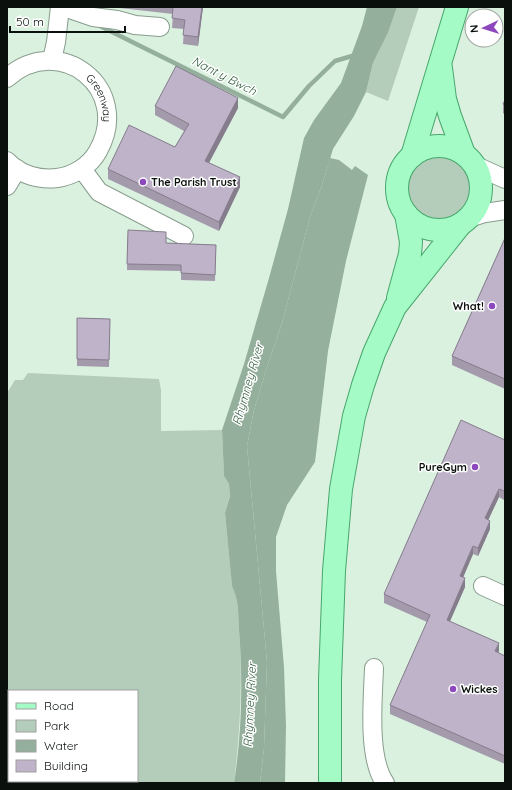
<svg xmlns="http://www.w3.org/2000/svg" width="512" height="790" viewBox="0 0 512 790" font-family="Quicksand,sans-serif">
<rect width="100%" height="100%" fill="#dbf1e0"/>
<g fill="#b4ccba" fill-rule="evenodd">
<polygon points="397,7 419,7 388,101 366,92 373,63 388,33"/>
<circle cx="440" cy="189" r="32"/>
<path d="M28 373 159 379 161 390V431L222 430 224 476 229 484 230 495 225 513 232 585C239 600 238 614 239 630 243 682 240 732 234 783H7V393L15 380H23ZM9 691H137V781H9Z"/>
</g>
<polygon fill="#95b09c" points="330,158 339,160 352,170 355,166 368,175 346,261 328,351 315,462 287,505 276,537 276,571 284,667 286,726 285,783 260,783 264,748 267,662 247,446 254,410 267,367 282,323 310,217 323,182"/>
<path fill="#94af9b" d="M367 7H397L388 33 373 63 366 92 354 116 333 149 323 182 310 217 282 323 267 367 254 410 247 446 267 662 264 748 260 783H234C242 733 243 681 239 630 238 614 239 600 232 586L225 513 230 496 229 484 224 476 222 430 244 364 269 278 288 209 304 138 314 120 341 83 362 26Z"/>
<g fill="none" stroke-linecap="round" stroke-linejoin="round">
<polyline stroke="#94af9b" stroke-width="4.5" points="98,25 283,117 309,86 335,61 352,56 356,56"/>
<g stroke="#889d8d" stroke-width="20">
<g id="minor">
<polyline points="64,7 93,17 117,20 135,25 160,27"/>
<polyline points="52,60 56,42 60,7"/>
<path id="s1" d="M7 78C60 31 133 89 98 151 90 166 73 176 57 178 39 180 20 175 7 161"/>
<polyline points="474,165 505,179"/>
<polyline points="82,169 99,192 184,236"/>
<polyline points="7,186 17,169"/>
<polyline points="469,218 485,213 505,210"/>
<polyline points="483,586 505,596"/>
<path d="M374 668C373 699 367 757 385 783"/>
</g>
</g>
<g stroke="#46a76b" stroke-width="24">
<g id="major">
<polyline points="441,68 445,99 450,116 464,154"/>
<circle cx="439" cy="188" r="42"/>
<polyline points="412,156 457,7"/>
<polyline points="398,298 410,254 411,242 406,214"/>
<polyline points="330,783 330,680 334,571 341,489 354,416 363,385 374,353 395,307 460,225"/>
</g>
</g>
<use href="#minor" stroke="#fff" stroke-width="18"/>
<use href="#major" stroke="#a4fbc5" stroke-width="22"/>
</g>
<g fill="#a39aac">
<polygon points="111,7 203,7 198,46 183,44 184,29 172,28 173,14"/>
<polygon points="505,100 505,115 503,113 503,104"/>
<polygon points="155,106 238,108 209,163 240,187 219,231 108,179 108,169 175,147 184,131 155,115"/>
<polygon points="128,230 166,243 216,245 215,281 181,280 181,271 127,270"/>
<polygon points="505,238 505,389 452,365 452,356"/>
<polygon points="77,318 110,319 109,367 77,366"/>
<polygon points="505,440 504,500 499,497 488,520 490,529 478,556 473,554 463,577 465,587 450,621 499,651 498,653 505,656 505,764 390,714 390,705 427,622 384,603 384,594"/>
</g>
<g fill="#857d8c">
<polygon points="202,7 203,7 198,46 198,37"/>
<polygon points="238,98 238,108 205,170 205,161"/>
<polygon points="240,177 240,187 219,231 219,222"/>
<polygon points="499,489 499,497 485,527 485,518"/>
<polygon points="505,489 505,498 504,500 504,491"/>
<polygon points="490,521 490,529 478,556 478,548"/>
<polygon points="473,546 473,554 460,585 460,576"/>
<polygon points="465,578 465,587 447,628 447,620"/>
<polygon points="499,643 499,651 495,660 495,651"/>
</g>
<g fill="#beb3c8" stroke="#857d8c">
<polygon points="173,7 202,7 198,37 183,35 185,20 172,18"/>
<polygon points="176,66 238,98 205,161 240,177 219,222 108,169 129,125 175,147 189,124 155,106"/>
<polygon points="505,100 505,106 503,104"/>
<polygon points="128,230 166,232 166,243 216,245 215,275 181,273 181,265 127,264"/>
<polygon points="505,238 505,379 452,356"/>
<polygon points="77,318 110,319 109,360 77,359"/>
<polygon points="461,420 505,440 505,489 504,491 499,489 485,518 490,521 478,548 473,546 460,576 465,578 447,620 499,643 495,651 505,656 505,756 390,705 430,615 384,594"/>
</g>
<g fill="#8c48bc" stroke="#fff" stroke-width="1.5">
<circle cx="143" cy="182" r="4"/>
<circle cx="492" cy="306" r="4"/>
<circle cx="475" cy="467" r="4"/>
<circle cx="453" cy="689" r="4"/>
</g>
<g text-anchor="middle" stroke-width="3" stroke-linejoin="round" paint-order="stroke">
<g font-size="11" fill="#0a110c" stroke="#fff">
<text dy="4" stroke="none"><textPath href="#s1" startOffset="115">Greenway</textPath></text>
</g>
<g font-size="11" font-weight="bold" fill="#0a110c" stroke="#fff" text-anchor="start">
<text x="151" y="186">The Parish Trust</text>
<text x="484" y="310" text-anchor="end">What!</text>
<text x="467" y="471" text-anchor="end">PureGym</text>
<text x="461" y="693">Wickes</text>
</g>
<g font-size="12" font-style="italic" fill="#2e5b3d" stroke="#fff">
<text transform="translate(224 76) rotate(27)" y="4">Nant y Bwch</text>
<text transform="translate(248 384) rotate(-74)" y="4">Rhymney River</text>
<text transform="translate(250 705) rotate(-87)" y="4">Rhymney River</text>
</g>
</g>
<rect width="512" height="790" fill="none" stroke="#0a110c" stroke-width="16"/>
<rect x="8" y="690" width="130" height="92" fill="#ffffff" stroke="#9da09e"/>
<rect x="16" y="703" width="20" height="6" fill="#a4fbc5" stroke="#9da09e"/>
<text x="44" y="710" font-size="12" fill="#0a110c">Road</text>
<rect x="16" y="720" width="20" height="12" fill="#b4ccba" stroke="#9da09e"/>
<text x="44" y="730" font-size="12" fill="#0a110c">Park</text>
<rect x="16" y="740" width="20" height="12" fill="#94af9b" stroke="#9da09e"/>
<text x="44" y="750" font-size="12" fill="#0a110c">Water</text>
<rect x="16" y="760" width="20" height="12" fill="#beb3c8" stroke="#9da09e"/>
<text x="44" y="770" font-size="12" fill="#0a110c">Building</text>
<g transform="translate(484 28) rotate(266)"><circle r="19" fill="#ffffff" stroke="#9da09e"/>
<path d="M0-3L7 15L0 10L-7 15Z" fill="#8c48bc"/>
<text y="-6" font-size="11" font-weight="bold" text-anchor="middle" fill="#0a110c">N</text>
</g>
<path d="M10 26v6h115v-6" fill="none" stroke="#0a110c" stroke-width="2"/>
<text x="16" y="26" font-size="12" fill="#0a110c" stroke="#ffffff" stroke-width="3" paint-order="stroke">50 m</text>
</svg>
